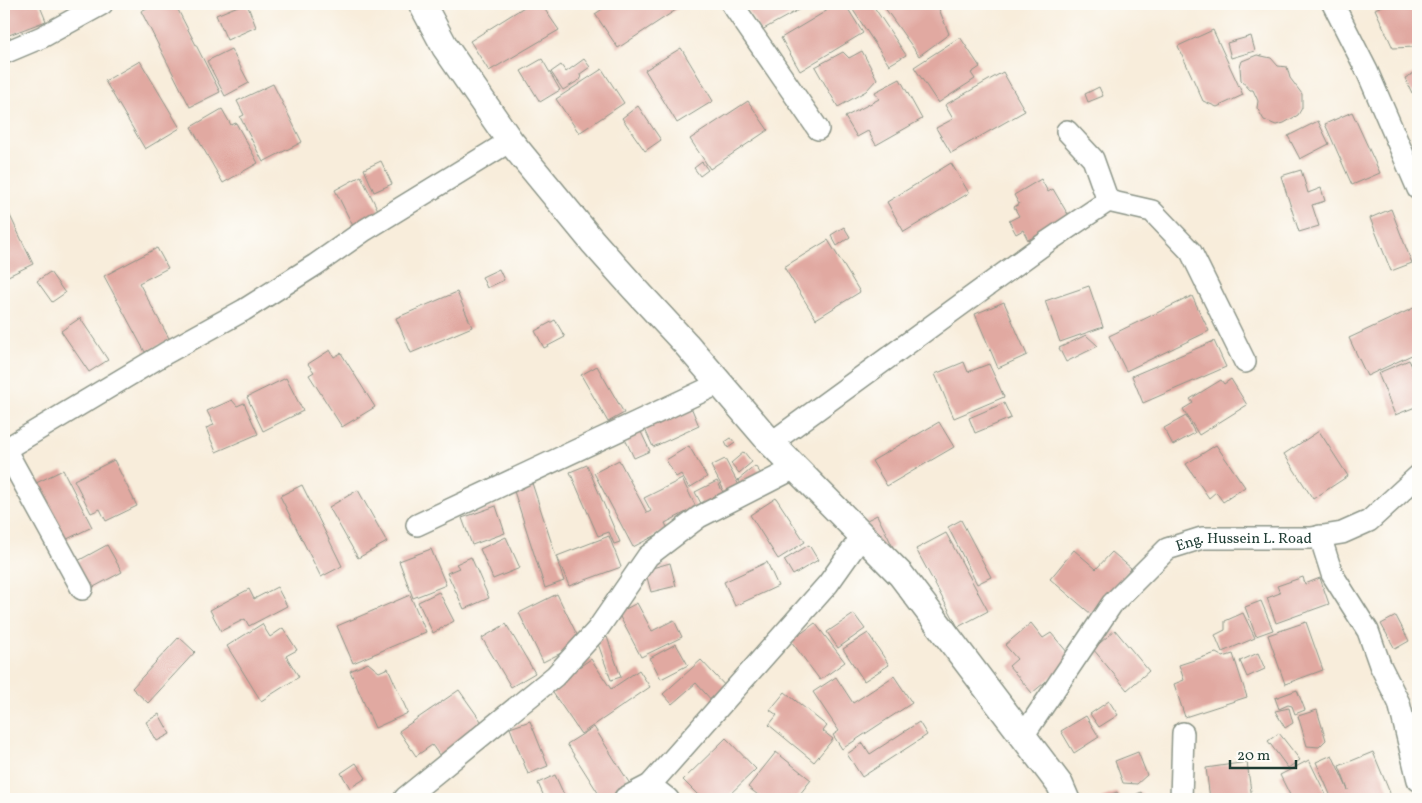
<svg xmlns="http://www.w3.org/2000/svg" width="1422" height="803" viewBox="0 0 1422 803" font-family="Vollkorn,serif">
<rect width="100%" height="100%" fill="#fdfcf7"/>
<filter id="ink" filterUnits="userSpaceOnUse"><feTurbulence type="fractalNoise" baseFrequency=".02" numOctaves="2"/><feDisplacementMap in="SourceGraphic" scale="10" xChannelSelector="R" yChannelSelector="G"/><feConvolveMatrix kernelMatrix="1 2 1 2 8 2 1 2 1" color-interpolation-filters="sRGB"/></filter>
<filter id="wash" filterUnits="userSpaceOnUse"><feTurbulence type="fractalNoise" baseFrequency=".0096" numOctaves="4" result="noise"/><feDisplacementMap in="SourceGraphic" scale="20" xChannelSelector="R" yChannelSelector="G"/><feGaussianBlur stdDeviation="1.12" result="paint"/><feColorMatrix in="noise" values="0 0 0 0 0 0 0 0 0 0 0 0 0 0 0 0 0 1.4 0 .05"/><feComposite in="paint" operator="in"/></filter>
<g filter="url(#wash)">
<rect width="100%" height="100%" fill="#f8eddb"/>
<g id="blocks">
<g fill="#e1a9a1">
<polygon points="4,4 39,4 46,21 9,35 4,21"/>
<polygon points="155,4 175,4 220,92 190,107 141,11"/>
<polygon points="243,4 247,4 256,27 227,40 216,15"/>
<polygon points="529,4 541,4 559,30 489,71 470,41"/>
<polygon points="610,4 685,4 618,48 595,14"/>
<polygon points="745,4 809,4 760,31"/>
<polygon points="838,4 845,4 863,33 800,71 781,38"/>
<polygon points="863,4 872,4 906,55 889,65 853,10"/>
<polygon points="882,4 937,4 949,34 919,56"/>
<polygon points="1386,4 1409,4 1418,16 1418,46 1415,47 1393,48 1375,9"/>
<polygon points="1213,30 1243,95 1217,107 1203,101 1178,46"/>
<polygon points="1251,36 1255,51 1231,58 1227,43"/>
<polygon points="960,37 980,67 971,73 975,79 938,103 914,67"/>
<polygon points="681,48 713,101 677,123 645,70"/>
<polygon points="231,49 249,83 225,96 207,61"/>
<polygon points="862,51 877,79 866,91 838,107 815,67 843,52 849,58"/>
<polygon points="1257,55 1271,58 1278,66 1287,67 1290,78 1302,94 1302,108 1298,115 1284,123 1276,125 1264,120 1257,108 1258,101 1253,90 1250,90 1241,80 1240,67 1242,61"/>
<polygon points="542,59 560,90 540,102 521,71"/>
<polygon points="584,59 590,67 580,74 581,79 563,90 551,72 561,65 566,72"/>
<polygon points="140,61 180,128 145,149 105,81"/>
<polygon points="602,69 624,103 579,133 556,99"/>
<polygon points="1418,71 1418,90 1412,93 1405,78"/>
<polygon points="1003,72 1025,111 951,153 936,128 953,119 945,105"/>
<polygon points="900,79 922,119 876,145 868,131 857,137 845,117 879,99 875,92"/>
<polygon points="273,84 302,142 263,162 240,117 244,115 237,101"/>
<polygon points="1099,87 1103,96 1088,102 1085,94"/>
<polygon points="748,101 768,130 710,169 690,139"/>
<polygon points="638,106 661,140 645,151 622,118"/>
<polygon points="222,109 231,125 236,123 258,163 223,183 191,127"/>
<polygon points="1352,112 1380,173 1352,185 1325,124"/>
<polygon points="1318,121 1329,144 1300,159 1288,136"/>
<polygon points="381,161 392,184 374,192 364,169"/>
<polygon points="702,162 708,170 700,176 694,168"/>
<polygon points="951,163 969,193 904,232 887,202"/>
<polygon points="1301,170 1308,193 1321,188 1325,201 1312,205 1319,226 1299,232 1281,176"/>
<polygon points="361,176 379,212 353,226 335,190"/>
<polygon points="1041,179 1048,192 1053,189 1070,218 1028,240 1023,230 1016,234 1009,221 1019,216 1014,207 1019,204 1014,195"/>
<polygon points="4,203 33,264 6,277 4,272"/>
<polygon points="1391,209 1412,263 1391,271 1370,218"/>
<polygon points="844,227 850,237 837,246 831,235"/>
<polygon points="828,240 860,292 816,319 784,267"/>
<polygon points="157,248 168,268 139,283 170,340 145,352 104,276"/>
<polygon points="499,269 504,280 487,288 482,277"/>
<polygon points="50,272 65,293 52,302 37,281"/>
<polygon points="1089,286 1103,327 1060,342 1045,301"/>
<polygon points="457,292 472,327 411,353 396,318"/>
<polygon points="1192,296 1209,331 1126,371 1109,336"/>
<polygon points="1004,302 1027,355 998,368 975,314"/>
<polygon points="1418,306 1418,352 1367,376 1349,338"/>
<polygon points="80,318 108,360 89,372 61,331"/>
<polygon points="555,320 565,337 544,348 535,331"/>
<polygon points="1086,335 1098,346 1066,362 1059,348"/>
<polygon points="1214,341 1226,367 1143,403 1132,376"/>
<polygon points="330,350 334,357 341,353 375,407 342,427 309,375 314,372 308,364"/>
<polygon points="1409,360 1415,373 1418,372 1418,406 1395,415 1378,373"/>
<polygon points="964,362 968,372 989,364 1004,397 954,418 935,374"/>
<polygon points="597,366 624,413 608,422 581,375"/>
<polygon points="286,378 303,411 263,431 247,397"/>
<polygon points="1231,379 1247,405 1199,435 1183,409 1193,403 1190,399 1221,380 1224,384"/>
<polygon points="232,400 237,406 244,403 258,434 216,452 206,428 214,425 207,411"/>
<polygon points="1004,403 1011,418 975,433 969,418"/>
<polygon points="691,407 699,426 653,447 644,427"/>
<polygon points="1186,416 1195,433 1173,445 1164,428"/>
<polygon points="939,422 954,447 887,486 872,461"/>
<polygon points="1319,431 1348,476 1313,499 1284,454"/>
<polygon points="641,432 650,451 634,458 625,439"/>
<polygon points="731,438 735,443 728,448 725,442"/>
<polygon points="1216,445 1245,487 1223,502 1216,492 1209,498 1186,464"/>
<polygon points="689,446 707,477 689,488 681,474 676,477 666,460"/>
<polygon points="744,452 752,462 739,473 731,463"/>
<polygon points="725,459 742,491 728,498 711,466"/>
<polygon points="114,460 137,506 106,521 100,509 91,513 74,480"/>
<polygon points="619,460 647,513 651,511 644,498 682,479 696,507 665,523 668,529 633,547 594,473"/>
<polygon points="587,465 620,542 614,544 609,532 598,536 570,472"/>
<polygon points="755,466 762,475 745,489 738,480"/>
<polygon points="63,470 92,527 61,542 32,485"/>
<polygon points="531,480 564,581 545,588 512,485"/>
<polygon points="717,481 726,498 704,509 695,492"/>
<polygon points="302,485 342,566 321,577 280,496"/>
<polygon points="358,490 387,542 358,558 329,507"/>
<polygon points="776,498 805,542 778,559 750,515"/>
<polygon points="496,506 505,533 472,545 462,518"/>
<polygon points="877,515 893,547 881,553 865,521"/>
<polygon points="961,520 991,577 977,584 948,527"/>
<polygon points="946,533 988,611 958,627 916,549"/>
<polygon points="609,536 621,567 569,586 557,556"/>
<polygon points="506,537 520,568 493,579 480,549"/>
<polygon points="107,545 122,572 88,590 74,563"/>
<polygon points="809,545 818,560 793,575 784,560"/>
<polygon points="431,549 446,585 413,598 399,561"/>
<polygon points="1074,550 1096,569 1112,552 1131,568 1091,614 1050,579"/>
<polygon points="471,557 489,598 464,609 447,573 459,568 456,564"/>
<polygon points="767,562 778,586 735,606 724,582"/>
<polygon points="670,563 676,586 651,592 645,570"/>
<polygon points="1303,577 1305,584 1320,578 1329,604 1276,623 1267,598 1280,593 1277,586"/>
<polygon points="277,587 287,606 249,626 245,619 221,631 210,610 249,589 254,599"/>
<polygon points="439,592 454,621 433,633 418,602"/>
<polygon points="557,594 581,643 543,662 519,613"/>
<polygon points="410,595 426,632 353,663 337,626"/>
<polygon points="1261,601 1273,630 1256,636 1245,607"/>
<polygon points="637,603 652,631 674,620 682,637 641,657 618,613"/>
<polygon points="1243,613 1255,638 1222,652 1215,635 1225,630 1225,621"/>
<polygon points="854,614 865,629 838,648 827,632"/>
<polygon points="1396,616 1409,641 1395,649 1381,624"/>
<polygon points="1306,622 1323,670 1285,684 1268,635"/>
<polygon points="815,623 845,662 820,680 791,641"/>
<polygon points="1031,623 1043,638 1051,633 1073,659 1032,693 1009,666 1017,659 1005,645"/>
<polygon points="262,624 270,637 283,628 297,650 286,656 299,677 261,701 227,646"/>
<polygon points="506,624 535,673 511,687 482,638"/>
<polygon points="1115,630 1149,671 1127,690 1093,649"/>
<polygon points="868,633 889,665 864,681 843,649"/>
<polygon points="179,637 195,652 148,703 132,688"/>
<polygon points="607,637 621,677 611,680 597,641"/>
<polygon points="676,644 688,665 661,679 650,658"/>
<polygon points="1216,653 1223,657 1233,654 1247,697 1185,717 1174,684 1184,680 1179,665"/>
<polygon points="1258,653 1265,669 1247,677 1240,661"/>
<polygon points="591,659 611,689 639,670 650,687 581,734 549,687"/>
<polygon points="701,660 728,689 713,702 696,683 672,704 663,694"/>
<polygon points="368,663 379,672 388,668 408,713 375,728 350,671"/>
<polygon points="894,676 912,703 842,749 833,735 839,731 813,692 836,677 853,703"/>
<polygon points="459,690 486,728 442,759 432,745 416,756 399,731"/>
<polygon points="1297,690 1305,710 1295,714 1292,706 1288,705 1279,709 1275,698"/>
<polygon points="785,692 827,726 823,731 833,739 814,762 769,725 777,715 770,710"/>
<polygon points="1109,701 1118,715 1099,727 1090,714"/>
<polygon points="1289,708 1293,723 1285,728 1275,711"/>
<polygon points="1317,710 1326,740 1319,747 1307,746 1298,716"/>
<polygon points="159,714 170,734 157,741 146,722"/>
<polygon points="1086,716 1099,737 1074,753 1061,731"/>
<polygon points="530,721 548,766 528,774 510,728"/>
<polygon points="919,722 927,735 862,777 847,754 863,743 870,754"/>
<polygon points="594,727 630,784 606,799 602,799 567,744"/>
<polygon points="1279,733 1300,760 1288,768 1268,741"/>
<polygon points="726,738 756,769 725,799 702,799 683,780"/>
<polygon points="776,752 811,780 796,799 763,799 748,787"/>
<polygon points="1138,752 1147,775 1137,784 1123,783 1115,761"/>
<polygon points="1373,752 1390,793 1383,799 1332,799 1316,762 1332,755 1348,790 1339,766"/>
<polygon points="1309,760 1328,799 1292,799 1280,775"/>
<polygon points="1247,762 1252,799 1210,799 1206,768"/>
<polygon points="356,763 366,778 350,788 341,773"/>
<polygon points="555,775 566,799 545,799 538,783"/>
<polygon points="1117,792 1120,799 1099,799"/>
<polygon points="1141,792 1145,799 1128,799"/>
</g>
</g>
</g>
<g filter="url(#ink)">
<use href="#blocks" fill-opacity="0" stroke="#8c9588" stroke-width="1"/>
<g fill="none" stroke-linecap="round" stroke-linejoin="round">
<g stroke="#8c9588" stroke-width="24">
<g id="minor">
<polyline points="732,4 818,129"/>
<polyline points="1333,4 1367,71 1418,189"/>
<polyline points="4,53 42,37 102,4"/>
<polyline points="1108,201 1152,211 1191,252 1245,362"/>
<polyline points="771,443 1047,242 1108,201 1093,159 1067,131"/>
<polyline points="5,449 82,589"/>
<polyline points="4,450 166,353 244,310 315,265 365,230 510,141"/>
<polyline points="417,525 720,383"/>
<polyline points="1320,536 1332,574 1368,631 1380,665 1399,703 1418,780"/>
<path id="s1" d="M1023 736 1112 604 1167 549 1202 538H1311L1342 533 1369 521 1418 476"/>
<polyline points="650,785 668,799"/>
<polyline points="405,798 555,676 597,630 648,556 699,517 795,468"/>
<polyline points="625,798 650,785 828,584 862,536"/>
<polyline points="1181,799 1183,733"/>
</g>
</g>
<g stroke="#8c9588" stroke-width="29">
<polyline id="tertiary" points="422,4 445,47 510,141 593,242 634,288 686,344 771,443 901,575 1060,785 1066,799"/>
</g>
<use href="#minor" stroke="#fff" stroke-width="21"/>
<use href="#tertiary" stroke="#fff" stroke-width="26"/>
</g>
</g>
<g text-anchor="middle" stroke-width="5" stroke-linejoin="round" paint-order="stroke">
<g font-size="15" fill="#1f3d34" stroke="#fdfcf7">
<text dy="5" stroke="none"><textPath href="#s1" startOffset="315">Eng. Hussein L. Road</textPath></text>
</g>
</g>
<rect width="1422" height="803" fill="none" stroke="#fdfcf7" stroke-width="20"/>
<path d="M1230 760v8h66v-8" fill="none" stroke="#1f3d34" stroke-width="2.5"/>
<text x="1237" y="760" font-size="15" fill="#1f3d34" stroke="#fdfcf7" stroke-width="4" paint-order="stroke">20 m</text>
</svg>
